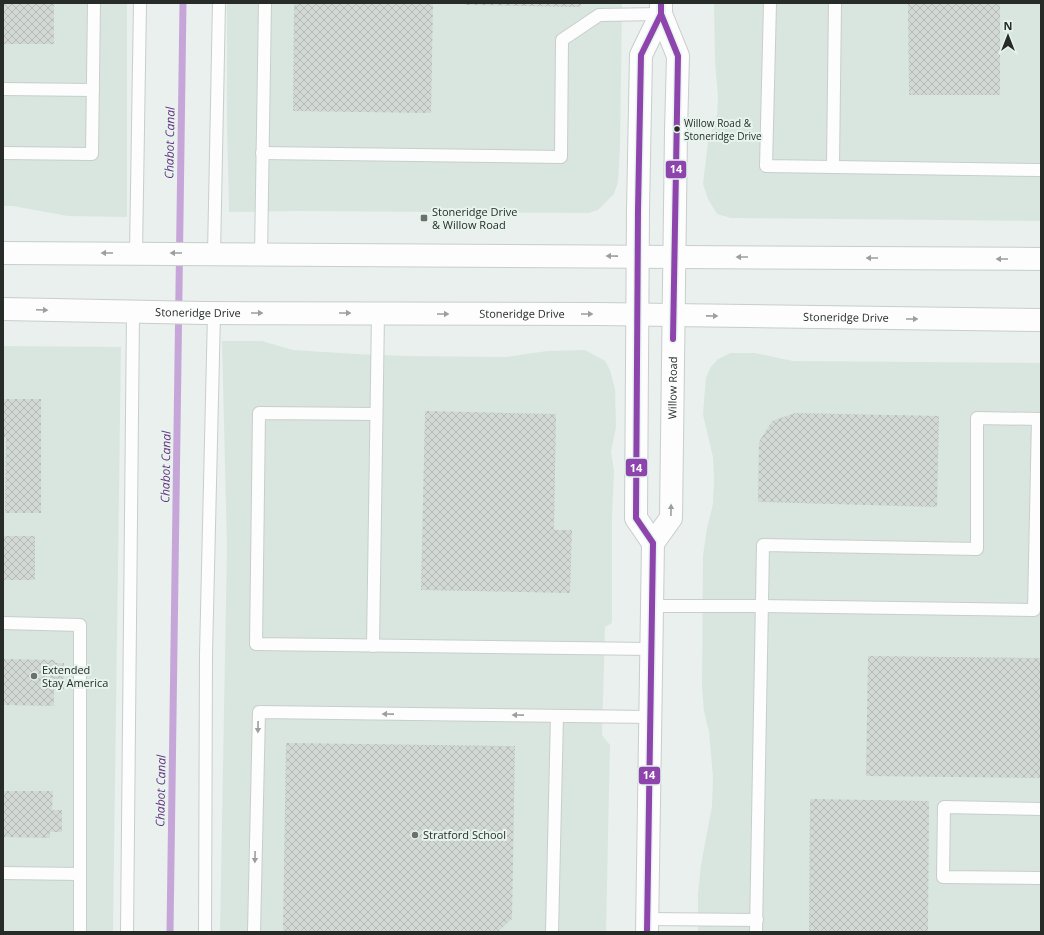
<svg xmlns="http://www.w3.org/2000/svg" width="1044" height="935" viewBox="0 0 1044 935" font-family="'Open Sans',sans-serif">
<defs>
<pattern id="building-cross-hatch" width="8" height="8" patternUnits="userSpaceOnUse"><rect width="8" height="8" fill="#d2d8d4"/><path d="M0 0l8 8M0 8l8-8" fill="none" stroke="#b4bab6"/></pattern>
</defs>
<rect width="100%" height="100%" fill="#eaf0ed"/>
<g fill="#d9e6df">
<polygon points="3,3 127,3 127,217 68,216 13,206 3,206"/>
<polygon points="227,3 622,3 620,146 618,182 614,194 598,210 589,213 301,211 229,212 227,124"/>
<polygon points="714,3 1041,3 1041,221 731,218 717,214 708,199 703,184 708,142 717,115 718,98 715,61"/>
<polygon points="222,341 262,341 293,350 356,354 405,356 507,357 547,351 585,350 605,361 610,370 615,389 616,427 611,452 614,471 612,516 612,623 605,627 602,735 610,745 606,932 220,932 227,547"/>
<polygon points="3,346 121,347 113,932 3,932"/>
<polygon points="731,353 755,353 793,361 1041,363 1041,932 698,932 698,894 701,865 712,806 713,777 709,732 704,711 702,688 703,556 707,528 713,504 714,479 713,457 703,415 704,401 706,378 710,368 718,359"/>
</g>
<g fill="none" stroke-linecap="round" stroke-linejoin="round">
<polyline stroke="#c6a6d9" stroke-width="7" points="170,932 183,3"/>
</g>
<g fill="url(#building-cross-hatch)">
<rect x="3" y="3" width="51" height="41"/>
<polygon points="294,3 433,3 431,113 293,111"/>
<polygon points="465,3 581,3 581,7 465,5"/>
<polygon points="908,3 1000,3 1000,95 909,95"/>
<polygon points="3,399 41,399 41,513 5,513 6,437 3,437"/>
<polygon points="425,411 556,414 554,530 572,530 570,593 421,590"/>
<polygon points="795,413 939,416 937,507 758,502 759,442 772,421"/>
<rect x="3" y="536" width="32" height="44"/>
<polygon points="868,656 1041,658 1041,778 866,776"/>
<polygon points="3,659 55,660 55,663 64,663 64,689 54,689 54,706 3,705"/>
<polygon points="286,743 515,746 512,919 498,932 283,932"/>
<polygon points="3,791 53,791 52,810 62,810 62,832 50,832 50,838 3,837"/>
<polygon points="810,799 929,801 928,932 809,932"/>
</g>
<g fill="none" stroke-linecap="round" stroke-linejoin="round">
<g stroke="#c8cecb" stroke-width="14">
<g id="lane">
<polyline points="770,3 766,166 1041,170"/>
<polyline points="3,89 93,90"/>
<polyline points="3,153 92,154 94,3"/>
<polyline points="262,153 561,157 562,40 599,15 661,14"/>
<polyline points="833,167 835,3"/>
<polyline points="136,253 140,3"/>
<polyline points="214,254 219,3"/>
<polyline points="261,254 265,3"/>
<polyline points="376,414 259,413 256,644 651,649"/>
<polyline points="652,606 762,606 1034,610 1038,419"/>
<polyline points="3,623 80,625 80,874 3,873"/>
<polyline points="373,646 378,313"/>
<polyline points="1041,809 944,807 943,877 1041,878"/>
<polyline points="647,919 757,920"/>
<polyline points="80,932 80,874"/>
<polyline points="127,932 133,312"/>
<polyline points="205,932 206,654 214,313"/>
<polyline points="254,932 259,712 650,717"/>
<polyline points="552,932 557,716"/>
<polyline points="756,932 763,545 977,549 977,418 1041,419"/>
</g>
</g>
<g stroke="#c8cecb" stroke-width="24">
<g id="secondary">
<polyline points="3,253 1041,259"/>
<path id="s1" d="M3 309 204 313 599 314 1041 320"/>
<polyline points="653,543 636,518 638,210 641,55 661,14"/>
<path id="s2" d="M647 932 653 543 671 518 676 131 678 56 661 14V3"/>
</g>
</g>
<use href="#lane" stroke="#fcfdfc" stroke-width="12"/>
<use href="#secondary" stroke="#fcfdfc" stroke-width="22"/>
<g stroke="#e6f4ed" stroke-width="9">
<g id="bus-1">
<polyline points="661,3 661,14 678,56 673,339"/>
<polyline points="647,932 653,543 636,518 638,210 641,55 661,14 661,3"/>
</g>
</g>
<use href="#bus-1" stroke="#8e44ad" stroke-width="6"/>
</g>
<defs><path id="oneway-solid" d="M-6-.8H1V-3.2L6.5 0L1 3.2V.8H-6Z"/></defs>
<g fill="#9c9f9d">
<use href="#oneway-solid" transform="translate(107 253) rotate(-180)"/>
<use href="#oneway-solid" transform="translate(176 253) rotate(-180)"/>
<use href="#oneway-solid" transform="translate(612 256) rotate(-179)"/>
<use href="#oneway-solid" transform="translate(742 257) rotate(-180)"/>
<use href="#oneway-solid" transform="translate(872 258) rotate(-180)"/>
<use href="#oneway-solid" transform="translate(1002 259) rotate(-180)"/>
<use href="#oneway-solid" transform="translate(42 310) rotate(2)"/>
<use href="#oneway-solid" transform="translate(257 313)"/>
<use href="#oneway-solid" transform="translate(345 313)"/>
<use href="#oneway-solid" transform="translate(443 314)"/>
<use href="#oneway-solid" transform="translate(587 314)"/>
<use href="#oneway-solid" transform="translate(712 316) rotate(1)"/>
<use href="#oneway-solid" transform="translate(912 319)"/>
<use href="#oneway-solid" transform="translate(671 510) rotate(-89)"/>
<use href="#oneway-solid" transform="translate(388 714) rotate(-179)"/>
<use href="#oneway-solid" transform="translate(518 715) rotate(-179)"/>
<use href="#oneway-solid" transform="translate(258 727) rotate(91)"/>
<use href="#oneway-solid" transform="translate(255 857) rotate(91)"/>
</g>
<circle fill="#272c29" stroke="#e6f4ed" stroke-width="1.5" cx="677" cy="129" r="3.5"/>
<g fill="#6b716e" stroke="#e6f4ed" stroke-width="1.5">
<rect x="420" y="214" width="8" height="8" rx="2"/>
<circle cx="34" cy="676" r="4"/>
<circle cx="415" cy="835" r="4"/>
</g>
<g text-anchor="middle" stroke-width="4" stroke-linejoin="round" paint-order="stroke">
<g font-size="10" fill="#272c29" stroke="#e6f4ed" text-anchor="start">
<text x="684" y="127">Willow Road &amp;<tspan x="684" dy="13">Stoneridge Drive</tspan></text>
</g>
<g font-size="11" fill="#272c29" stroke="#e6f4ed" text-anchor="start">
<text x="432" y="216">Stoneridge Drive<tspan x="432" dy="13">&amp; Willow Road</tspan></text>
<text x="42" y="674">Extended<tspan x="42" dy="13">Stay America</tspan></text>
<text x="423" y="839">Stratford School</text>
</g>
<g font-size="11" fill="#272c29" stroke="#e6f4ed">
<text dy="4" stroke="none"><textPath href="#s1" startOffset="195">Stoneridge Drive</textPath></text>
<text dy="4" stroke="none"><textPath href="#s1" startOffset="519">Stoneridge Drive</textPath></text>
<text dy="4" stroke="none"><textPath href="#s1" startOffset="843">Stoneridge Drive</textPath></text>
<text dy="4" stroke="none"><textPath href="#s2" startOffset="550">Willow Road</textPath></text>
</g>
<g font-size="12" font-style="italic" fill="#6b3187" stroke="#e6f4ed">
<text transform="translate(170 143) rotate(-89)" y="4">Chabot Canal</text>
<text transform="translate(166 467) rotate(-89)" y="4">Chabot Canal</text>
<text transform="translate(161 791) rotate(-89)" y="4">Chabot Canal</text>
</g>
</g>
<g stroke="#e6f4ed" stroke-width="1.5">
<rect x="665" y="160" width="22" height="19" rx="4" fill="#8e44ad"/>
<rect x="625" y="458" width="23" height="19" rx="4" fill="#8e44ad"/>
<rect x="638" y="766" width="23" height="19" rx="4" fill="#8e44ad"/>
</g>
<g font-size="11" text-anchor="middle" font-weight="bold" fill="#fff">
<text x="676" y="173">14</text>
<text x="636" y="472">14</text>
<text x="649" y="779">14</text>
</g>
<rect width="1044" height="935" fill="none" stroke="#272c29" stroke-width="8"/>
<g transform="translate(1008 36)" stroke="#e6f4ed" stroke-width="3" paint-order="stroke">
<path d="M0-3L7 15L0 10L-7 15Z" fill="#272c29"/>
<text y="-6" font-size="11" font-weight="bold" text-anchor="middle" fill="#272c29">N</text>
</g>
</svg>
